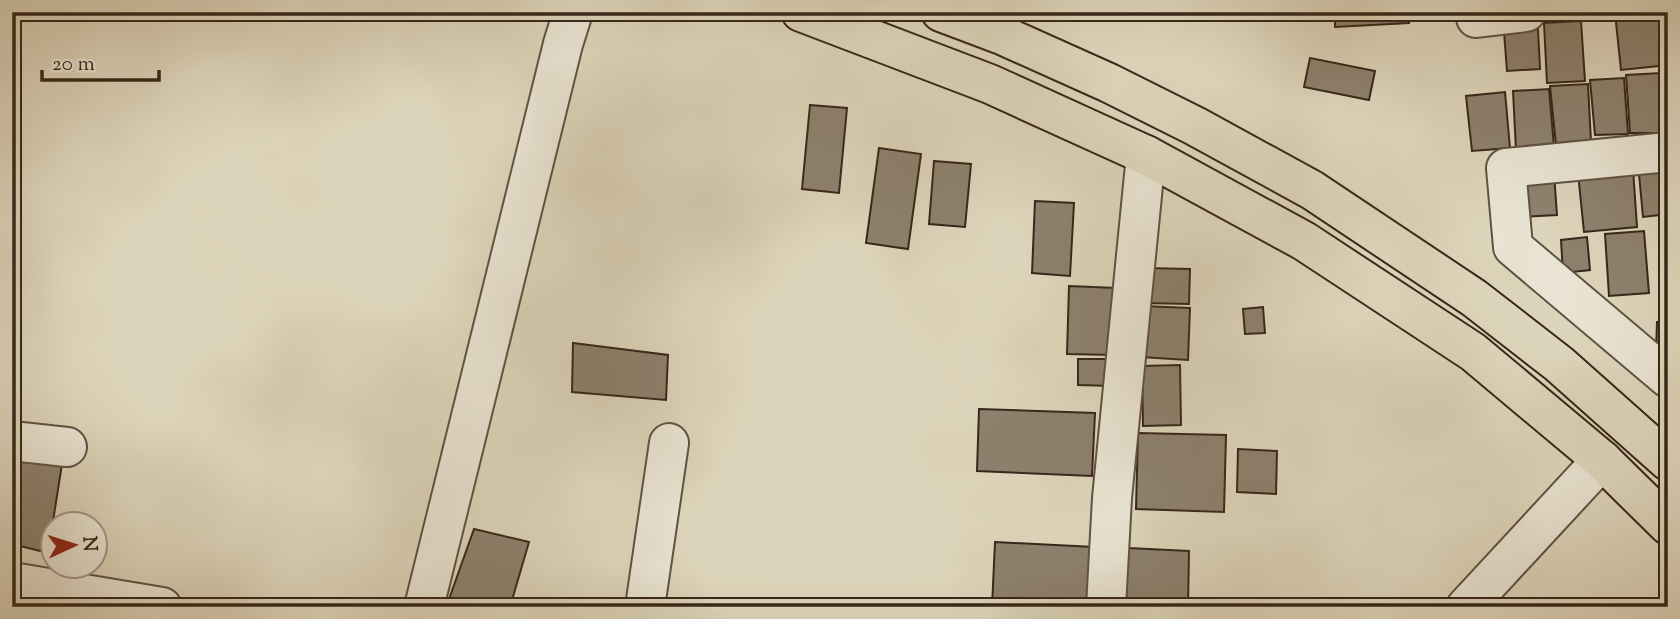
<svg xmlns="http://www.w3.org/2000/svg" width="1680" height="619" viewBox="0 0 1680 619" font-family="'Sorts Mill Goudy',serif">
<rect width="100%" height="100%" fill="#ddd5bb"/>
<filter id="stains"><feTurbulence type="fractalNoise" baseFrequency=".00286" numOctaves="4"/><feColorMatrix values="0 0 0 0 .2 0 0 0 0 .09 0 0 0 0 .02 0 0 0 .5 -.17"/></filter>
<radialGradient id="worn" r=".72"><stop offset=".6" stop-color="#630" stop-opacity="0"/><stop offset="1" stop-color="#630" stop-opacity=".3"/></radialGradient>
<g fill="#8d816e" stroke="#37271a" stroke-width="2">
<polygon points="1196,12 1229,12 1229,17"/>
<polygon points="1335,12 1409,12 1409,23 1335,27"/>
<polygon points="1662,12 1668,65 1621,70 1615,13"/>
<polygon points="1581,21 1585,81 1547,83 1544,23"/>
<polygon points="1538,29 1540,69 1507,71 1504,32"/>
<polygon points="1310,58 1375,71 1369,100 1304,87"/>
<polygon points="1663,71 1668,71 1668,132 1666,132"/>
<polygon points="1661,73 1663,133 1630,133 1626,75"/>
<polygon points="1624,78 1628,134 1595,135 1590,80"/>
<polygon points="1588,84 1591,142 1556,145 1550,86"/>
<polygon points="1549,89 1554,147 1516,150 1513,91"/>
<polygon points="1505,92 1510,148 1472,151 1466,96"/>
<polygon points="810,105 847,108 839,193 802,189"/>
<polygon points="879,148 921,154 908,249 866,243"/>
<polygon points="934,161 971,164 965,227 929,224"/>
<polygon points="1633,169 1637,227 1584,232 1578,173"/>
<polygon points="1668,171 1668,214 1643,217 1639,174"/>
<polygon points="1554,173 1557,215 1518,217 1515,176"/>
<polygon points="1035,201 1074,203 1070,276 1032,273"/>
<polygon points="1644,231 1649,293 1609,296 1605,234"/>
<polygon points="1587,237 1590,270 1563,273 1561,240"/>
<polygon points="1145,268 1190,269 1189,304 1144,303"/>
<polygon points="1069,286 1116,288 1114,355 1067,354"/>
<polygon points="1143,306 1190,308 1188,360 1141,357"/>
<polygon points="1263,307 1265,333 1245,334 1243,309"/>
<polygon points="1657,322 1668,322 1668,351 1656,351"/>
<polygon points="573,343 668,355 666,400 572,392"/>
<polygon points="1078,359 1112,359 1112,386 1078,385"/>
<polygon points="1180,365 1181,425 1143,426 1142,366"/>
<polygon points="979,409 1095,413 1092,476 977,471"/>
<polygon points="1138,433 1226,435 1224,512 1136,509"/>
<polygon points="1238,449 1277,451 1276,494 1237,492"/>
<polygon points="14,454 62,464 48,553 12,544 12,462"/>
<polygon points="474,529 529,542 510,607 467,607 448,602"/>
<polygon points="995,542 1094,547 1092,607 992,607"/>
<polygon points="1128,548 1189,551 1188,607 1126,607"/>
</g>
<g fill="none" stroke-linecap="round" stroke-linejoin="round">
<g stroke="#605242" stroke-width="42">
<g id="minor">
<polyline points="1476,18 1526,12"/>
<polyline points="1668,152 1506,168 1513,247 1668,378"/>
<polyline points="12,441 67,447"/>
<polyline points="12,582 162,607"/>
<polyline points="424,607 563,44 573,12"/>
<polyline points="645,607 669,443"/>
<polyline points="1106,607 1112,498 1146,155"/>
<polyline points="1466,607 1602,460"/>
</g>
</g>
<g stroke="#37271a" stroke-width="42">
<g id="trunk">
<polyline points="801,12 990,84 1146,155 1304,241 1473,352 1602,460 1668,525"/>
<polyline points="941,12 1002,35 1109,83 1195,126 1312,190 1474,298 1559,364 1668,461"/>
</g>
</g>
<use href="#minor" stroke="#e9e4d3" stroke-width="38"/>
<use href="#trunk" stroke="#ddd5bb" stroke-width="38"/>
</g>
<rect width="1680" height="619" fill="none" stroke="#ddd5bb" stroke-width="42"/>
<rect x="14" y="14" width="1652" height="591" fill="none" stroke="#37271a" stroke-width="3.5"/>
<rect x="21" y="21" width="1638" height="577" fill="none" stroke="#37271a" stroke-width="2"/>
<g transform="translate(74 545) rotate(86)"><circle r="33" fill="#e9e4d3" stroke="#a29889" stroke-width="2"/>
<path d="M0-5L12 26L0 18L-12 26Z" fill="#8f2418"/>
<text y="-10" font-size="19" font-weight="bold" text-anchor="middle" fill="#37271a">N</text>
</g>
<path d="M42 70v10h117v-10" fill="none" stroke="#37271a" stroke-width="3.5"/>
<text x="52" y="70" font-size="21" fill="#37271a" stroke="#e9e4d3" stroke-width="5" paint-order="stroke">20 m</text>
<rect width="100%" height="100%" filter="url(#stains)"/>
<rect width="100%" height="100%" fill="url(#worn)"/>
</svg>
